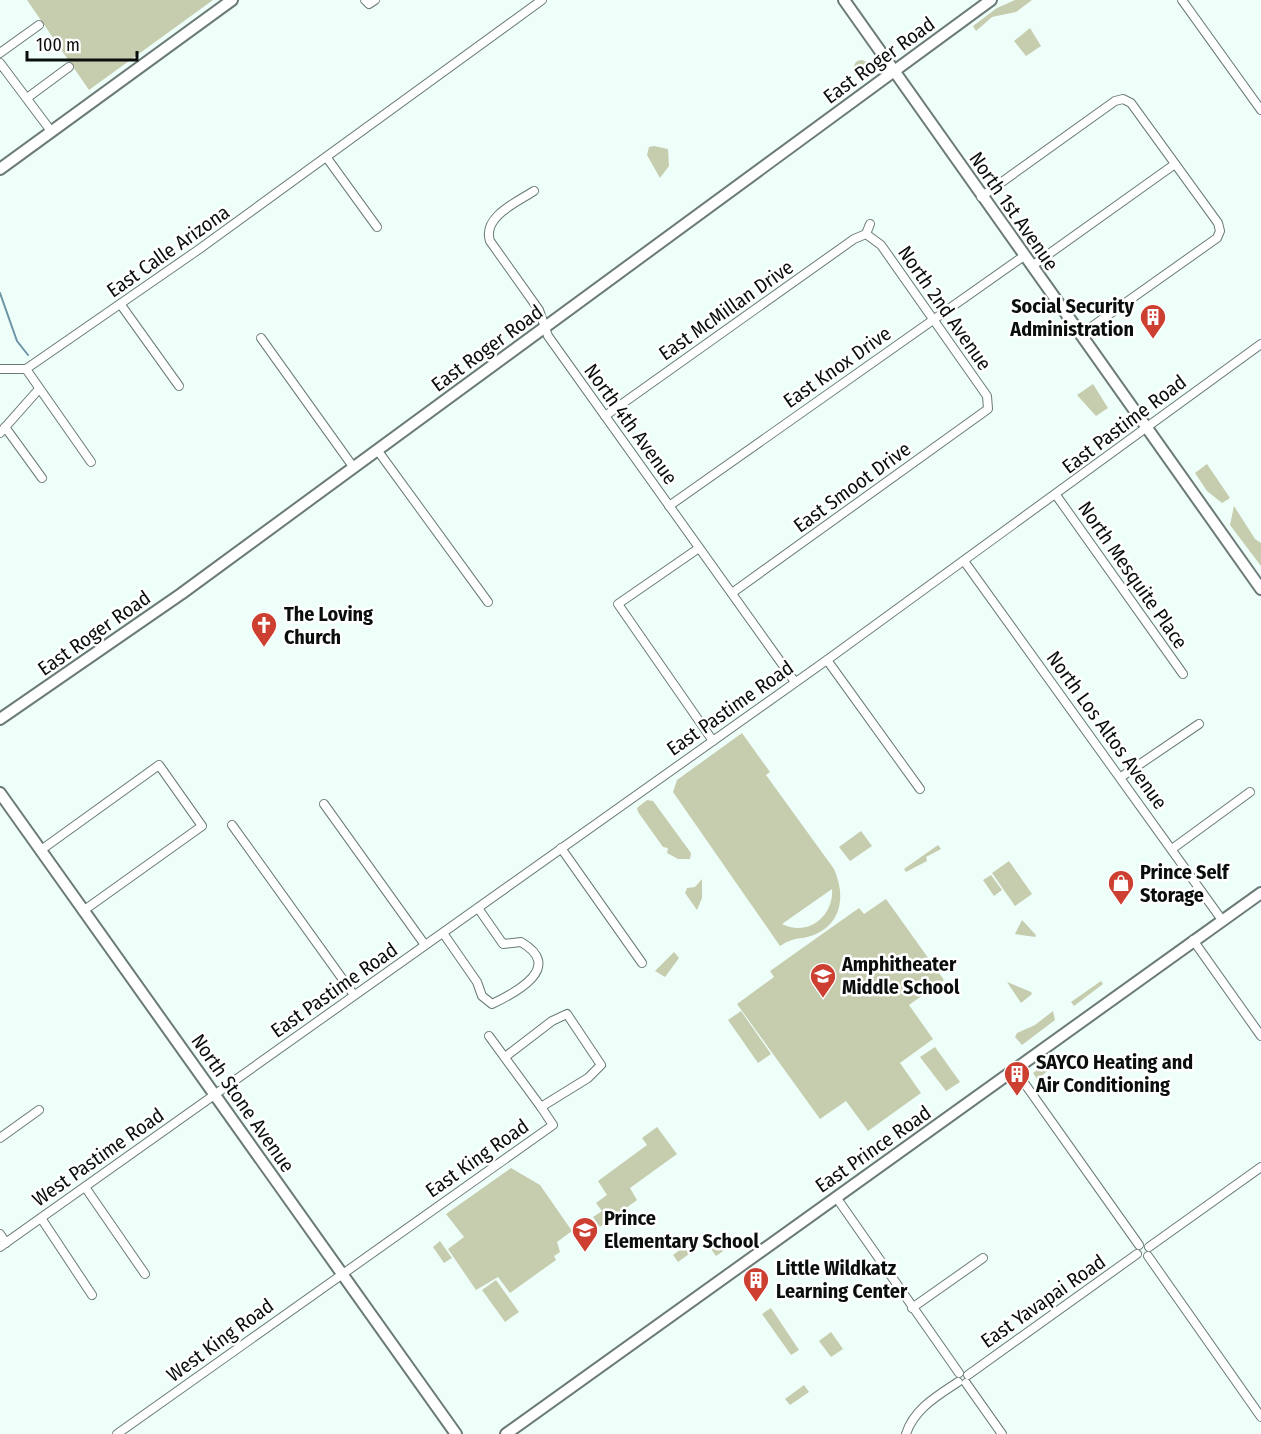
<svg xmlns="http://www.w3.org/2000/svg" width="1261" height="1434" viewBox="0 0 1261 1434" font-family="'Fira Sans Condensed',sans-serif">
<rect width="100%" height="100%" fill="#eefff9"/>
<g fill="#c6ccae" fill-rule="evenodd">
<polygon points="27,0 213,0 89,90"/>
<polygon points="1015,0 1032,0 1016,12 992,17 976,31 973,26 997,8"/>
<polygon points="1030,28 1041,46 1026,56 1014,41"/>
<circle cx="861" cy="67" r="7"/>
<polygon points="654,146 668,149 669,166 660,178 647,155 649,147"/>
<polygon points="1093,384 1108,408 1096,416 1077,395"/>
<polygon points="1207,464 1230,498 1222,503 1207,491 1195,473"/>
<polygon points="1234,506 1255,539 1261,543 1261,566 1230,525"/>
<path d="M742 733 770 772 766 775 834 869C845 893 843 922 816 934 800 941 797 935 780 946L673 792 677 780ZM832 889C834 916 808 937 782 924Z"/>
<polygon points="647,800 653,801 691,853 690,859 678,859 667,853 668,848 663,847 638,812 637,808"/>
<polygon points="861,831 872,846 850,861 839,847"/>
<polygon points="938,845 941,849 926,857 927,861 906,872 904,869"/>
<polygon points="1009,861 1032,894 1015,906 992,873"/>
<polygon points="991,875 1002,890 994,896 983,880"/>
<polygon points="702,879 702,898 697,910 685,893 687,888 695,887"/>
<polygon points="886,899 944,980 909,1005 933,1039 900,1063 921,1093 868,1131 846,1101 820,1119 737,1004 774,977 770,971 859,908 864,914"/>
<polygon points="1022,920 1036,935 1035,937 1015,934"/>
<polygon points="674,952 679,958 665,977 655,971"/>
<polygon points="1101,981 1103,984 1074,1006 1071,1002"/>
<polygon points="1007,982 1031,992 1032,994 1021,1003"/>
<polygon points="741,1011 771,1054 758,1063 728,1020"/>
<polygon points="1053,1011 1055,1020 1022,1045 1015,1037 1017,1033 1035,1025"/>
<polygon points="935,1047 960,1082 946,1091 920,1057"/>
<polygon points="1050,1060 1053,1067 1037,1079 1033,1073"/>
<polygon points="657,1127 677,1154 630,1188 637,1200 600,1227 593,1217 602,1211 596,1203 607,1195 598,1181 647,1145 642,1138"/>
<polygon points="511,1168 540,1185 572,1231 557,1242 560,1252 554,1256 556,1260 510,1293 498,1277 476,1290 448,1249 464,1237 446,1214"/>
<polygon points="723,1235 732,1245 716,1256 709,1246"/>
<polygon points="440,1241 452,1258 444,1263 433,1247"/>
<polygon points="688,1244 693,1251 678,1262 673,1255"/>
<polygon points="496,1280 519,1312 505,1322 482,1290"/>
<polygon points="771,1308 799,1350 791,1355 762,1314"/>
<polygon points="831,1332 843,1349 831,1357 819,1341"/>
<polygon points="804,1385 809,1392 790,1405 785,1399"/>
</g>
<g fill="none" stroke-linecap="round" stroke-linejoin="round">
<polyline stroke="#6e93a7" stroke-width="2" points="0,293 17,341 28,355"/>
<g stroke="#6b7a76" stroke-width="10">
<g id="street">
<polyline points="365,0 369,4 375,0"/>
<polyline points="1182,0 1261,110"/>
<polyline points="0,53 39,25"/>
<polyline points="0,63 51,131"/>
<polyline points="27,98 69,67"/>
<polyline points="327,158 377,227"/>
<path d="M534 191C517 202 482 217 490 241L539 310 548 336 795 682"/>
<polyline points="981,197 1115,101 1123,99 1131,103 1218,223 1220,231 1217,238 1080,335"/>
<polyline points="866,234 870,224"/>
<polyline points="1032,266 1175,164"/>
<polyline points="121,305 179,386"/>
<polyline points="261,338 354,468"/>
<polyline points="0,369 26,369"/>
<polyline points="26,369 198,250 542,0"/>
<polyline points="26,369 91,462"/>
<polyline points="605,416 854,239 866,234"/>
<polyline points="5,427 42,478"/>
<polyline points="0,433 39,389"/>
<polyline points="378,451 488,602"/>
<polyline points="1056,495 1183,674"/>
<polyline points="669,506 1024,256"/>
<polyline points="699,548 618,604 713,741"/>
<polyline points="964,561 1222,920"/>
<polyline points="732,593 988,409 987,396 881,245 866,234"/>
<polyline points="827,660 920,789"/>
<polyline points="1121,777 1199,724"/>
<polyline points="324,804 425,945"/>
<polyline points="232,825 354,995"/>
<polyline points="561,848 642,963"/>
<polyline points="1172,849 1250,792"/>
<polyline points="41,850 159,765 202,826 83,911"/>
<path d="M443 933 477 982 482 996 492 1004C517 992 564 967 521 942L503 944 478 908"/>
<polyline points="1193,940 1261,1036"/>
<polyline points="489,1036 541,1107"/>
<polyline points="1015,1070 1139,1245"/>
<polyline points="0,1138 39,1110"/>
<polyline points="85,1187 145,1274"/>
<polyline points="836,1197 959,1373"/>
<polyline points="41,1218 92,1295"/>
<polyline points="0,1234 6,1243"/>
<polyline points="0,1247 827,660 1261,344"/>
<polyline points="1149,1247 1261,1167"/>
<polyline points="1148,1256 1261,1417"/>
<polyline points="912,1308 983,1258"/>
<polyline points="968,1375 1137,1254"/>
<polyline points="966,1383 1002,1434"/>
<polyline points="117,1434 553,1125 541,1107 588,1078 601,1065 567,1014 552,1021 505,1057"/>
<path d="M906 1434C914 1409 937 1396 958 1382"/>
</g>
</g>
<g stroke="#6b7a76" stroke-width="14">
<g id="secondary">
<polyline points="844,0 1261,589"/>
<polyline points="0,169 232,0"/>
<polyline points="0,719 181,594 991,0"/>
<polyline points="0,793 456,1434"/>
<polyline points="506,1434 1261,893"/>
</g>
</g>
<use href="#street" stroke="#fff" stroke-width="8"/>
<use href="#secondary" stroke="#fff" stroke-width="10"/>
</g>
<defs>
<g id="building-pin" transform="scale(1.35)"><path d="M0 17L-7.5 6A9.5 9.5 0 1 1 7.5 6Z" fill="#cc3f31" stroke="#fff"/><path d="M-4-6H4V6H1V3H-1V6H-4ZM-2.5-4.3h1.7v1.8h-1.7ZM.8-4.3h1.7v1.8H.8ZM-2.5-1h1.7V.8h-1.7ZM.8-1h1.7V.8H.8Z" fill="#fff"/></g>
<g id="church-pin" transform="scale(1.35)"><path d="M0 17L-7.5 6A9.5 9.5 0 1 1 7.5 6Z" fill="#cc3f31" stroke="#fff"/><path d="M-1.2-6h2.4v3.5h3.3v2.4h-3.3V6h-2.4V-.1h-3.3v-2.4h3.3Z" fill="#fff"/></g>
<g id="shop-pin" transform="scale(1.35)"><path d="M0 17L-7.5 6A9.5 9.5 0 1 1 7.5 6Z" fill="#cc3f31" stroke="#fff"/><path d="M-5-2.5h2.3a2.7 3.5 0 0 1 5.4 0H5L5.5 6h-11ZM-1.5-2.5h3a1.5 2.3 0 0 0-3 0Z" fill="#fff"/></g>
<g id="school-pin" transform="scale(1.35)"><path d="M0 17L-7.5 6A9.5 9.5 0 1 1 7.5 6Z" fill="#cc3f31" stroke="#fff"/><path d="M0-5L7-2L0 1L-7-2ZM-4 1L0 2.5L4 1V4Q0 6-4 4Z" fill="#fff"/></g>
</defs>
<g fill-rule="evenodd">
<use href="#building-pin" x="1153" y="317"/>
<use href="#church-pin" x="264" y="625"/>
<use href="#shop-pin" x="1121" y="883"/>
<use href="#school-pin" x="823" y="976"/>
<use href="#building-pin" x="1017" y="1074"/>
<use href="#school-pin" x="585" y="1230"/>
<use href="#building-pin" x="756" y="1280"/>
</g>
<g text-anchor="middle" stroke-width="5" stroke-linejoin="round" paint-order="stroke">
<g font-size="20" fill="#0a0f0e" stroke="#fff">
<text transform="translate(879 60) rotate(-36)" y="7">East Roger Road</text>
<text transform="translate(1014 211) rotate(55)" y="7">North 1st Avenue</text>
<text transform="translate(168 251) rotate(-35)" y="7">East Calle Arizona</text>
<text transform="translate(945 308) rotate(55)" y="7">North 2nd Avenue</text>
<text transform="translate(726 310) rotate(-35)" y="7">East McMillan Drive</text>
<text transform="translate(487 348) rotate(-36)" y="7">East Roger Road</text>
<text transform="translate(837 367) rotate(-35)" y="7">East Knox Drive</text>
<text transform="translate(631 424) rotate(54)" y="7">North 4th Avenue</text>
<text transform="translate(1124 424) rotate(-37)" y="7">East Pastime Road</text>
<text transform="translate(852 487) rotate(-36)" y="7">East Smoot Drive</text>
<text transform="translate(1133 575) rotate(55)" y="7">North Mesquite Place</text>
<text transform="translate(94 633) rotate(-35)" y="7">East Roger Road</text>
<text transform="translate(730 708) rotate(-35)" y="7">East Pastime Road</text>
<text transform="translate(1107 730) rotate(54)" y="7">North Los Altos Avenue</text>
<text transform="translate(334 990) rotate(-35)" y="7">East Pastime Road</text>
<text transform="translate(243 1103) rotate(55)" y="7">North Stone Avenue</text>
<text transform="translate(873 1149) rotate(-35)" y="7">East Prince Road</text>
<text transform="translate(98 1157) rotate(-35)" y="7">West Pastime Road</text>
<text transform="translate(477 1158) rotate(-35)" y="7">East King Road</text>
<text transform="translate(1043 1301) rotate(-35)" y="7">East Yavapai Road</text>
<text transform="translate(220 1340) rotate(-36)" y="7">West King Road</text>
</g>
<g font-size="20" font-weight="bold" fill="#0a0f0e" stroke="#fff" text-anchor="start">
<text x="1134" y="313" text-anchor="end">Social Security<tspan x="1134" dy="23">Administration</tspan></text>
<text x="284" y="621">The Loving<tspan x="284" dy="23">Church</tspan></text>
<text x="1140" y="879">Prince Self<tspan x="1140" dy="23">Storage</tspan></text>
<text x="842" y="971">Amphitheater<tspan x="842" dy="23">Middle School</tspan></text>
<text x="1036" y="1069">SAYCO Heating and<tspan x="1036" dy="23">Air Conditioning</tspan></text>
<text x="604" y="1225">Prince<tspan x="604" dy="23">Elementary School</tspan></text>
<text x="776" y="1275">Little Wildkatz<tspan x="776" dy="23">Learning Center</tspan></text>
</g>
</g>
<path d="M27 51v9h110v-9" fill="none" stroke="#0a0f0e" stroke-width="3"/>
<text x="36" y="51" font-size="18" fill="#0a0f0e" stroke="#ffffff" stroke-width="4.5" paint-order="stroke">100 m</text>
</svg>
